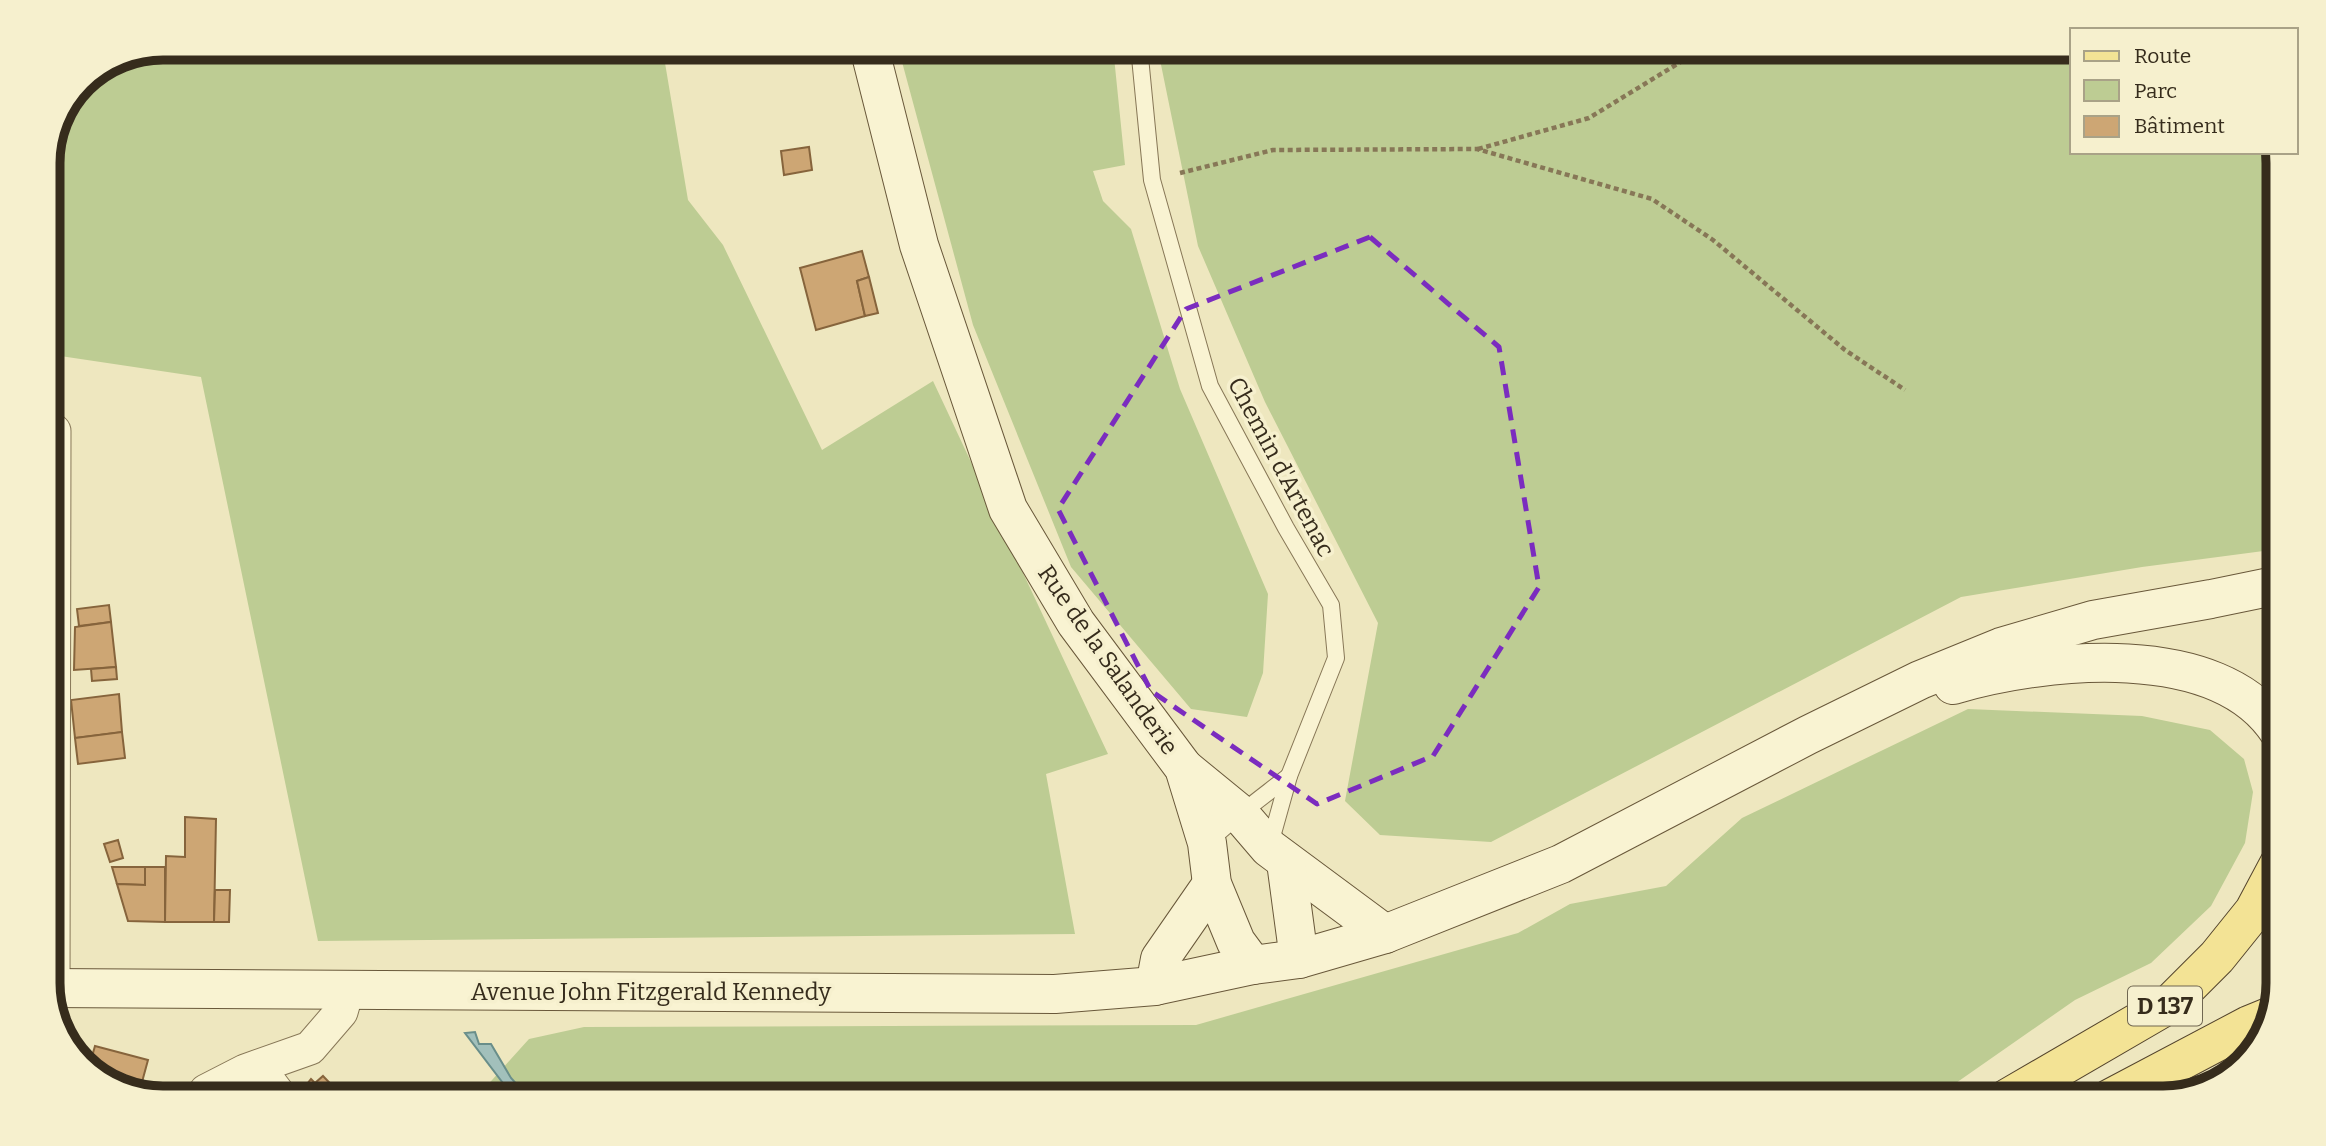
<svg xmlns="http://www.w3.org/2000/svg" width="2326" height="1146" viewBox="0 0 2326 1146" font-family="Bitter,serif">
<rect width="100%" height="100%" fill="#eee7bf"/>
<g fill="#bdcc93">
<polygon points="162,47 658,47 665,63 688,200 723,245 822,450 933,381 1108,754 1046,774 1075,934 318,941 201,377 47,354 47,155 81,81"/>
<polygon points="898,47 1113,47 1125,165 1093,171 1103,201 1131,229 1180,389 1268,594 1263,673 1247,717 1191,709 1071,567 973,325"/>
<polygon points="1206,47 2072,47 2072,152 2278,152 2279,545 2271,550 2142,567 1961,597 1491,842 1380,835 1345,801 1378,623 1265,402 1198,246 1158,50"/>
<polygon points="1968,709 2142,716 2210,730 2244,759 2253,792 2245,843 2211,906 2151,963 2075,1000 1933,1099 475,1099 529,1039 584,1027 1196,1025 1518,933 1570,904 1666,886 1742,818"/>
</g>
<polygon fill="#a2c0bb" stroke="#698e8a" stroke-width="2" points="475,1032 479,1044 491,1044 511,1078 530,1099 515,1099 465,1033"/>
<g fill="#cda674" stroke="#86643c" stroke-width="2">
<polygon points="809,147 812,170 784,175 781,151"/>
<polygon points="862,251 869,277 857,281 865,316 816,330 800,268"/>
<polygon points="869,277 878,313 865,316 857,281"/>
<polygon points="109,605 111,622 79,626 77,609"/>
<polygon points="111,622 116,667 74,670 75,627"/>
<polygon points="116,667 117,679 92,681 91,669"/>
<polygon points="119,694 122,732 75,738 71,700"/>
<polygon points="122,732 125,758 78,764 75,738"/>
<polygon points="185,817 216,819 214,922 165,922 166,856 185,857"/>
<polygon points="118,840 123,858 110,862 104,844"/>
<polygon points="112,867 145,867 145,885 117,884"/>
<polygon points="145,867 165,867 165,922 128,921 117,884 145,885"/>
<polygon points="215,890 230,890 229,922 214,922"/>
<polygon points="95,1046 148,1060 139,1093 112,1087 89,1067"/>
<polygon points="323,1076 345,1099 301,1099 315,1083"/>
<polygon points="311,1079 315,1083 307,1092 303,1089"/>
</g>
<g fill="none" stroke-linecap="round" stroke-linejoin="round">
<g stroke="#877757" stroke-width="18">
<g id="lane">
<polyline points="1139,47 1152,180 1210,386 1286,528 1331,605 1336,658 1289,776 1270,844"/>
<path d="M1207 843C1233 818 1261 798 1289 776"/>
</g>
</g>
<g stroke="#877757" stroke-width="35">
<g id="street">
<polyline points="53,988 54,431"/>
<polyline points="258,1067 282,1099"/>
<polyline points="203,1099 206,1091 245,1071 310,1048 341,1012 347,991"/>
</g>
</g>
<g stroke="#69583a" stroke-width="40">
<g id="secondary">
<polyline points="869,47 919,245 1008,509 1076,623 1184,768 1207,843 1212,884 1236,942 1253,965"/>
<path d="M1953 685C2045 658 2219 639 2279 732"/>
<polyline points="1184,768 1239,813 1269,848 1385,934"/>
<polyline points="1286,862 1299,959"/>
<polyline points="1155,986 1160,959 1212,884"/>
<polyline points="48,988 1055,994 1155,986 1253,965 1299,959 1385,934 1561,864 1808,735 1920,680 2001,647 2093,620 2211,599 2279,585"/>
</g>
</g>
<g stroke="#54442c" stroke-width="40">
<g id="primary">
<polyline points="2006,1099 2171,1003 2217,957 2254,911 2279,864"/>
<polyline points="2109,1099 2249,1025 2271,1016"/>
</g>
</g>
<g stroke="#877757" stroke-width="4.5" stroke-dasharray="5 3.5" stroke-linecap="butt">
<polyline points="1478,149 1589,118 1705,47"/>
<polyline points="1180,173 1273,150 1477,149 1652,199 1713,240 1845,350 1905,390"/>
</g>
<use href="#lane" stroke="#f9f3d2" stroke-width="16"/>
<use href="#street" stroke="#f9f3d2" stroke-width="33"/>
<use href="#secondary" stroke="#f9f3d2" stroke-width="38"/>
<use href="#primary" stroke="#f3e395" stroke-width="38"/>
</g>
<path fill="none" stroke="#7b2cbf" stroke-width="5" stroke-dasharray="14 9" stroke-linejoin="round" d="M1370 237 1499 347 1539 587 1433 756 1317 804 1151 691 1058 509 1186 309Z"/>
<g text-anchor="middle" stroke-width="7" stroke-linejoin="round" paint-order="stroke">
<rect fill="#f6f0ce" stroke="#706751" stroke-width="2" x="2128" y="986.5" width="74" height="39" rx="5"/>
<g font-size="23" font-weight="bold" fill="#362c1c">
<text x="2165" y="1014">D 137</text>
</g>
<g font-size="24" fill="#362c1c" stroke="#f6f0ce">
<text transform="translate(1281 467) rotate(62)" y="8">Chemin d'Artenac</text>
<text transform="translate(1108 660) rotate(55)" y="8">Rue de la Salanderie</text>
<text x="651" y="1000">Avenue John Fitzgerald Kennedy</text>
</g>
</g>
<path d="M0 0H2326V1146H0ZM163 60H2163A103 103 0 0 1 2266 163V983A103 103 0 0 1 2163 1086H163A103 103 0 0 1 60 983V163A103 103 0 0 1 163 60Z" fill="#f6f0ce" fill-rule="evenodd"/>
<path fill="none" stroke="#362c1c" stroke-width="9" d="M163 60H2163A103 103 0 0 1 2266 163V983A103 103 0 0 1 2163 1086H163A103 103 0 0 1 60 983V163A103 103 0 0 1 163 60Z"/>
<rect x="2070" y="28" width="228" height="126" fill="#f6f0ce" stroke="#a9a287" stroke-width="2"/>
<rect x="2084" y="51" width="35" height="10" fill="#f3e395" stroke="#a9a287" stroke-width="2"/>
<text x="2134" y="63" font-size="21" fill="#362c1c">Route</text>
<rect x="2084" y="80" width="35" height="21" fill="#bdcc93" stroke="#a9a287" stroke-width="2"/>
<text x="2134" y="98" font-size="21" fill="#362c1c">Parc</text>
<rect x="2084" y="116" width="35" height="21" fill="#cda674" stroke="#a9a287" stroke-width="2"/>
<text x="2134" y="133" font-size="21" fill="#362c1c">Bâtiment</text>
</svg>
